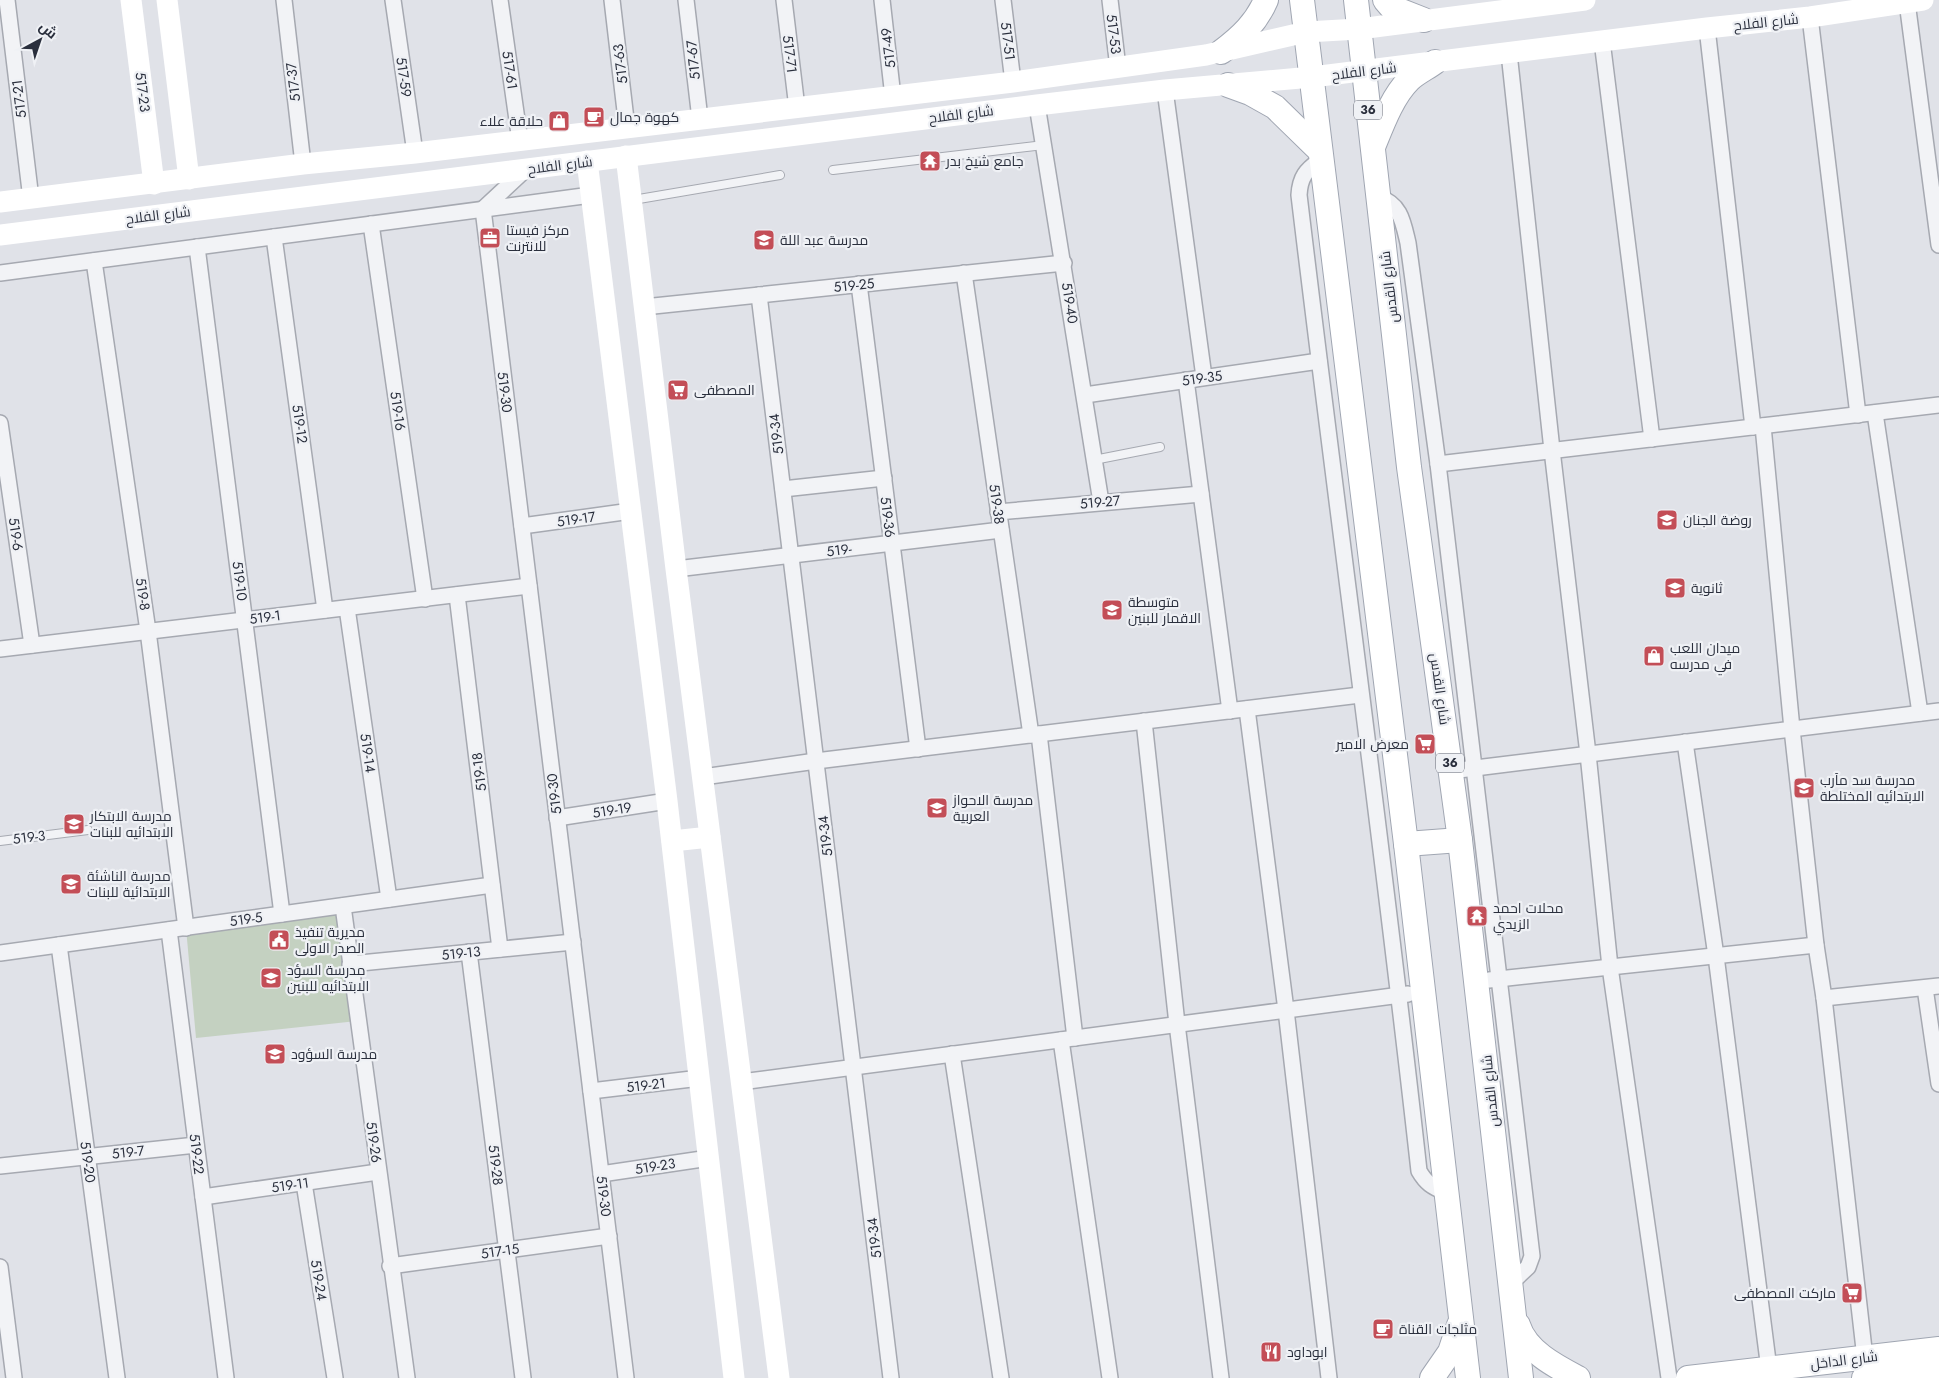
<svg xmlns="http://www.w3.org/2000/svg" width="1939" height="1378" viewBox="0 0 1939 1378" font-family="Jost,Cairo,sans-serif">
<rect width="100%" height="100%" fill="#e0e2e8"/>
<polygon fill="#c4d1c1" points="343,906 357,1021 196,1038 186,928"/>
<g fill="none" stroke-linecap="round" stroke-linejoin="round">
<g stroke="#a6a9b1" stroke-width="10">
<g id="lane">
<polyline points="833,170 1044,145"/>
<polyline points="633,200 780,175"/>
<polyline points="1094,460 1160,447"/>
<polyline points="0,841 88,830"/>
</g>
</g>
<g stroke="#a6a9b1" stroke-width="18">
<g id="street">
<polyline points="7,0 31,199"/>
<polyline points="284,0 303,164"/>
<polyline points="393,0 415,153"/>
<polyline points="500,0 520,141"/>
<polyline points="612,0 627,128"/>
<polyline points="686,0 700,119"/>
<polyline points="784,0 797,108"/>
<polyline points="882,0 893,97"/>
<polyline points="1003,0 1013,82"/>
<polyline points="1110,0 1118,68"/>
<polyline points="1907,2 1939,245"/>
<polyline points="1810,17 1858,415"/>
<polyline points="1707,28 1753,427"/>
<polyline points="1602,41 1652,439"/>
<polyline points="1509,53 1552,450 1588,754 1610,967 1669,1378"/>
<polyline points="1165,90 1204,377"/>
<polyline points="1037,105 1101,502"/>
<path d="M1320 160C1306 170 1300 177 1299 195 1338 521 1383 845 1419 1171 1426 1183 1432 1187 1445 1192"/>
<polyline points="526,169 483,209 626,1378"/>
<path d="M1378 197C1401 204 1403 222 1408 243L1438 464 1532 1256 1528 1267 1511 1283"/>
<polyline points="371,224 425,599"/>
<polyline points="274,237 325,610"/>
<polyline points="197,247 282,914"/>
<polyline points="94,261 148,631 186,928"/>
<polyline points="0,273 591,195"/>
<polyline points="964,273 1031,735"/>
<polyline points="859,284 918,749"/>
<polyline points="759,295 891,1378"/>
<polyline points="644,307 1064,263"/>
<polyline points="1186,380 1230,711"/>
<polyline points="1085,395 1319,361"/>
<polyline points="1875,413 1920,713"/>
<polyline points="0,423 32,645"/>
<polyline points="1763,426 1792,729 1816,945 1824,998 1865,1358"/>
<polyline points="1438,464 1939,405"/>
<polyline points="783,489 884,478"/>
<polyline points="998,512 1201,494"/>
<polyline points="522,526 631,511"/>
<polyline points="676,569 1001,530"/>
<polyline points="457,595 500,949"/>
<polyline points="347,608 389,899"/>
<polyline points="0,649 529,586"/>
<polyline points="1247,709 1286,1010 1329,1378"/>
<polyline points="1144,721 1177,1024 1221,1378"/>
<polyline points="1039,734 1075,1038"/>
<polyline points="1685,742 1716,956 1769,1369"/>
<polyline points="1451,771 1939,711"/>
<polyline points="703,777 816,761 1360,695"/>
<polyline points="557,818 667,801"/>
<polyline points="343,906 407,1378"/>
<polyline points="169,930 226,1378"/>
<polyline points="59,945 117,1378"/>
<polyline points="469,952 523,1378"/>
<polyline points="0,953 492,885"/>
<polyline points="350,964 573,942"/>
<polyline points="1489,980 1816,945"/>
<polyline points="1925,988 1939,1084"/>
<polyline points="1824,998 1939,986"/>
<polyline points="1061,1040 1110,1378"/>
<polyline points="952,1054 1001,1378"/>
<polyline points="741,1082 1408,994"/>
<polyline points="591,1091 700,1078"/>
<polyline points="0,1166 196,1145"/>
<polyline points="601,1174 709,1158"/>
<polyline points="304,1183 335,1378"/>
<polyline points="203,1197 378,1172"/>
<polyline points="390,1266 609,1236"/>
<polyline points="0,1267 14,1378"/>
</g>
</g>
<g stroke="#a0a6b2" stroke-width="26">
<g id="primary">
<polyline points="1302,0 1406,844 1468,1378"/>
<polyline points="1356,0 1409,467 1460,840 1521,1378"/>
<polyline points="1385,0 1391,7 1424,20"/>
<path d="M1221 52C1241 37 1256 23 1266 0"/>
<polyline points="1228,85 1250,93 1275,107 1319,150"/>
<path d="M1373 147C1382 125 1392 97 1409 80 1416 73 1427 68 1435 62"/>
<polyline points="1406,844 1460,840"/>
<path d="M1518 1325C1526 1351 1555 1366 1578 1378"/>
<polyline points="1432,1378 1450,1352 1459,1325"/>
<polyline points="1688,1378 1939,1349"/>
<polyline points="1864,1378 1939,1369"/>
</g>
</g>
<use href="#lane" stroke="#f2f3f6" stroke-width="8"/>
<use href="#street" stroke="#f2f3f6" stroke-width="15"/>
<g stroke="#fff" stroke-width="21">
<polyline points="131,0 154,184"/>
<polyline points="167,0 189,179"/>
<polyline points="626,156 676,569 779,1378"/>
<polyline points="587,161 667,801 734,1378"/>
<polyline points="0,202 303,164 415,153 1013,82 1206,55 1306,32 1359,29 1585,0"/>
<polyline points="0,235 1037,105 1165,90 1312,77 1707,28 1810,17 1923,0"/>
<polyline points="672,841 710,837"/>
</g>
<use href="#primary" stroke="#fff" stroke-width="24"/>
</g>
<defs>
<g id="cafe-square" transform="scale(1.125)"><rect x="-9" y="-9" width="18" height="18" rx="4" fill="#c34e57" stroke="#eff1f5"/><path d="M-5.5-4.5H6V0H3Q3 3.5 0 3.5H-2.5Q-5.5 3.5-5.5 0ZM3-3.2v2h1.7v-2ZM-6 4.5H4V6H-6Z" fill="#fff"/></g>
<g id="shop-square" transform="scale(1.125)"><rect x="-9" y="-9" width="18" height="18" rx="4" fill="#c34e57" stroke="#eff1f5"/><path d="M-5-2.5h2.3a2.7 3.5 0 0 1 5.4 0H5L5.5 6h-11ZM-1.5-2.5h3a1.5 2.3 0 0 0-3 0Z" fill="#fff"/></g>
<g id="temple-square" transform="scale(1.125)"><rect x="-9" y="-9" width="18" height="18" rx="4" fill="#c34e57" stroke="#eff1f5"/><path d="M0-6L5-2H3V0L6.5 2.5H4V6H1.5V3h-3V6H-4V2.5H-6.5L-3 0V-2H-5Z" fill="#fff"/></g>
<g id="office-square" transform="scale(1.125)"><rect x="-9" y="-9" width="18" height="18" rx="4" fill="#c34e57" stroke="#eff1f5"/><path d="M-6-3h4V-5.5h4V-3h4V5H-6ZM-1-4.5V-3h2v-1.5ZM-6 0V1H6V0Z" fill="#fff"/></g>
<g id="school-square" transform="scale(1.125)"><rect x="-9" y="-9" width="18" height="18" rx="4" fill="#c34e57" stroke="#eff1f5"/><path d="M0-5L7-2L0 1L-7-2ZM-4 1L0 2.5L4 1V4Q0 6-4 4Z" fill="#fff"/></g>
<g id="supermarket-square" transform="scale(1.125)"><rect x="-9" y="-9" width="18" height="18" rx="4" fill="#c34e57" stroke="#eff1f5"/><path d="M-6-5.5h2.5l.6 2H6L4.5 2H-2.5L-4.4-4H-6ZM-1.5 3.2a1.3 1.3 0 1 0 .1 0ZM3 3.2a1.3 1.3 0 1 0 .1 0Z" fill="#fff"/></g>
<g id="civic-square" transform="scale(1.125)"><rect x="-9" y="-9" width="18" height="18" rx="4" fill="#c34e57" stroke="#eff1f5"/><path d="M-.6-6.5H3V-4.5H.6V-3L4-1V1h2V6H-6V1h2V-1L-.6-3ZM-1.2 2.5V6h2.4V2.5Z" fill="#fff"/></g>
<g id="restaurant-square" transform="scale(1.125)"><rect x="-9" y="-9" width="18" height="18" rx="4" fill="#c34e57" stroke="#eff1f5"/><path d="M-5-6h1v4h1v-4h1v4h1v-4h1v5L-1.5 .5V6h-2V.5L-5-1ZM5-6V6H3V1.5H1.5Q1.5-4 5-6Z" fill="#fff"/></g>
</defs>
<g fill-rule="evenodd">
<use href="#cafe-square" x="594" y="117"/>
<use href="#shop-square" x="559" y="121"/>
<use href="#temple-square" x="930" y="161"/>
<use href="#office-square" x="490" y="238"/>
<use href="#school-square" x="764" y="240"/>
<use href="#supermarket-square" x="678" y="390"/>
<use href="#school-square" x="1667" y="520"/>
<use href="#school-square" x="1675" y="588"/>
<use href="#school-square" x="1112" y="610"/>
<use href="#shop-square" x="1654" y="656"/>
<use href="#supermarket-square" x="1425" y="744"/>
<use href="#school-square" x="1804" y="788"/>
<use href="#school-square" x="937" y="808"/>
<use href="#school-square" x="74" y="824"/>
<use href="#school-square" x="71" y="884"/>
<use href="#temple-square" x="1477" y="916"/>
<use href="#civic-square" x="279" y="940"/>
<use href="#school-square" x="271" y="978"/>
<use href="#school-square" x="275" y="1054"/>
<use href="#supermarket-square" x="1852" y="1293"/>
<use href="#cafe-square" x="1383" y="1329"/>
<use href="#restaurant-square" x="1271" y="1352"/>
</g>
<g text-anchor="middle" stroke-width="4.5" stroke-linejoin="round" paint-order="stroke">
<g fill="#eff1f5" stroke="#656974" stroke-width="1">
<rect x="1354" y="100.5" width="28" height="19" rx="4"/>
<rect x="1436" y="753.5" width="28" height="19" rx="4"/>
</g>
<g font-size="12" font-weight="bold" fill="#2a2f3d">
<text x="1368" y="114">36</text>
<text x="1450" y="767">36</text>
</g>
<g font-size="14" fill="#2a2f3d" stroke="#eff1f5">
<text transform="translate(1766 22) rotate(-6)" y="5">شارع الفلاح</text>
<text transform="translate(1114 34) rotate(83)" y="5">517-53</text>
<text transform="translate(1008 41) rotate(83)" y="5">517-51</text>
<text transform="translate(888 48) rotate(-97)" y="5">517-49</text>
<text transform="translate(790 54) rotate(83)" y="5">517-71</text>
<text transform="translate(693 60) rotate(-96)" y="5">517-67</text>
<text transform="translate(620 64) rotate(-97)" y="5">517-63</text>
<text transform="translate(510 70) rotate(82)" y="5">517-61</text>
<text transform="translate(1364 71) rotate(-7)" y="5">شارع الفلاح</text>
<text transform="translate(404 77) rotate(82)" y="5">517-59</text>
<text transform="translate(293 82) rotate(-97)" y="5">517-37</text>
<text transform="translate(143 92) rotate(83)" y="5">517-23</text>
<text transform="translate(19 99) rotate(-97)" y="5">517-21</text>
<text transform="translate(961 114) rotate(-7)" y="5">شارع الفلاح</text>
<text transform="translate(560 165) rotate(-7)" y="5">شارع الفلاح</text>
<text transform="translate(158 215) rotate(-7)" y="5">شارع الفلاح</text>
<text transform="translate(854 285) rotate(-6)" y="5">519-25</text>
<text transform="translate(1389 287) rotate(-97)" y="5">شارع القدس</text>
<text transform="translate(1070 303) rotate(81)" y="5">519-40</text>
<text transform="translate(1202 378) rotate(-8)" y="5">519-35</text>
<text transform="translate(505 392) rotate(83)" y="5">519-30</text>
<text transform="translate(398 411) rotate(82)" y="5">519-16</text>
<text transform="translate(300 424) rotate(82)" y="5">519-12</text>
<text transform="translate(776 434) rotate(-97)" y="5">519-34</text>
<text transform="translate(1100 502) rotate(-5)" y="5">519-27</text>
<text transform="translate(997 504) rotate(82)" y="5">519-38</text>
<text transform="translate(888 517) rotate(83)" y="5">519-36</text>
<text transform="translate(576 519) rotate(-8)" y="5">519-17</text>
<text transform="translate(16 534) rotate(82)" y="5">519-6</text>
<text transform="translate(839 550) rotate(-7)" y="5">519-</text>
<text transform="translate(240 581) rotate(83)" y="5">519-10</text>
<text transform="translate(143 594) rotate(82)" y="5">519-8</text>
<text transform="translate(265 617) rotate(-7)" y="5">519-1</text>
<text transform="translate(1440 689) rotate(82)" y="5">شارع القدس</text>
<text transform="translate(368 753) rotate(82)" y="5">519-14</text>
<text transform="translate(479 772) rotate(-97)" y="5">519-18</text>
<text transform="translate(554 794) rotate(-97)" y="5">519-30</text>
<text transform="translate(612 810) rotate(-9)" y="5">519-19</text>
<text transform="translate(825 836) rotate(-97)" y="5">519-34</text>
<text transform="translate(29 837) rotate(-7)" y="5">519-3</text>
<text transform="translate(246 919) rotate(-8)" y="5">519-5</text>
<text transform="translate(461 953) rotate(-6)" y="5">519-13</text>
<text transform="translate(646 1085) rotate(-7)" y="5">519-21</text>
<text transform="translate(1490 1091) rotate(-96)" y="5">شارع القدس</text>
<text transform="translate(374 1142) rotate(82)" y="5">519-26</text>
<text transform="translate(128 1152) rotate(-6)" y="5">519-7</text>
<text transform="translate(197 1154) rotate(83)" y="5">519-22</text>
<text transform="translate(88 1162) rotate(82)" y="5">519-20</text>
<text transform="translate(496 1165) rotate(83)" y="5">519-28</text>
<text transform="translate(655 1166) rotate(-9)" y="5">519-23</text>
<text transform="translate(290 1185) rotate(-8)" y="5">519-11</text>
<text transform="translate(604 1196) rotate(83)" y="5">519-30</text>
<text transform="translate(874 1238) rotate(-97)" y="5">519-34</text>
<text transform="translate(500 1251) rotate(-8)" y="5">517-15</text>
<text transform="translate(319 1280) rotate(81)" y="5">519-24</text>
<text transform="translate(1844 1360) rotate(-7)" y="5">شارع الداخل</text>
</g>
<g font-size="14" fill="#2a2f3d" stroke="#eff1f5" text-anchor="start">
<text x="610" y="122">كهوة جمال</text>
<text x="543" y="126" text-anchor="end">حلاقة علاء</text>
<text x="946" y="166">جامع شيخ بدر</text>
<text x="506" y="235">مركز فيستا<tspan x="506" dy="16">للانترنت</tspan></text>
<text x="780" y="245">مدرسة عبد اللة</text>
<text x="694" y="395">المصطفى</text>
<text x="1683" y="525">روضة الجنان</text>
<text x="1691" y="593">ثانوية</text>
<text x="1128" y="607">متوسطة<tspan x="1128" dy="16">الاقمار للبنين</tspan></text>
<text x="1670" y="653">ميدان اللعب<tspan x="1670" dy="16">في مدرسه</tspan></text>
<text x="1409" y="749" text-anchor="end">معرض الامير</text>
<text x="1820" y="785">مدرسة سد مآرب<tspan x="1820" dy="16">الابتدائيه المختلطة</tspan></text>
<text x="953" y="805">مدرسة الاحواز<tspan x="953" dy="16">العربية</tspan></text>
<text x="90" y="821">مدرسة الابتكار<tspan x="90" dy="16">الابتدائيه للبنات</tspan></text>
<text x="87" y="881">مدرسة الناشئة<tspan x="87" dy="16">الابتدائية للبنات</tspan></text>
<text x="1493" y="913">محلات احمد<tspan x="1493" dy="16">الزيدي</tspan></text>
<text x="295" y="937">مديرية تنفيذ<tspan x="295" dy="16">الصدر الاولى</tspan></text>
<text x="287" y="975">مدرسة السؤد<tspan x="287" dy="16">الابتدائيه للبنين</tspan></text>
<text x="291" y="1059">مدرسة السؤود</text>
<text x="1836" y="1298" text-anchor="end">ماركت المصطفى</text>
<text x="1399" y="1334">مثلجات القناة</text>
<text x="1287" y="1357">ابوداود</text>
</g>
</g>
<g transform="translate(40 40) rotate(40)" stroke="#eff1f5" stroke-width="4" paint-order="stroke">
<path d="M0-4L9 19L0 12L-9 19Z" fill="#2a2f3d"/>
<text y="-8" font-size="14" font-weight="bold" text-anchor="middle" fill="#2a2f3d">ش</text>
</g>
</svg>
